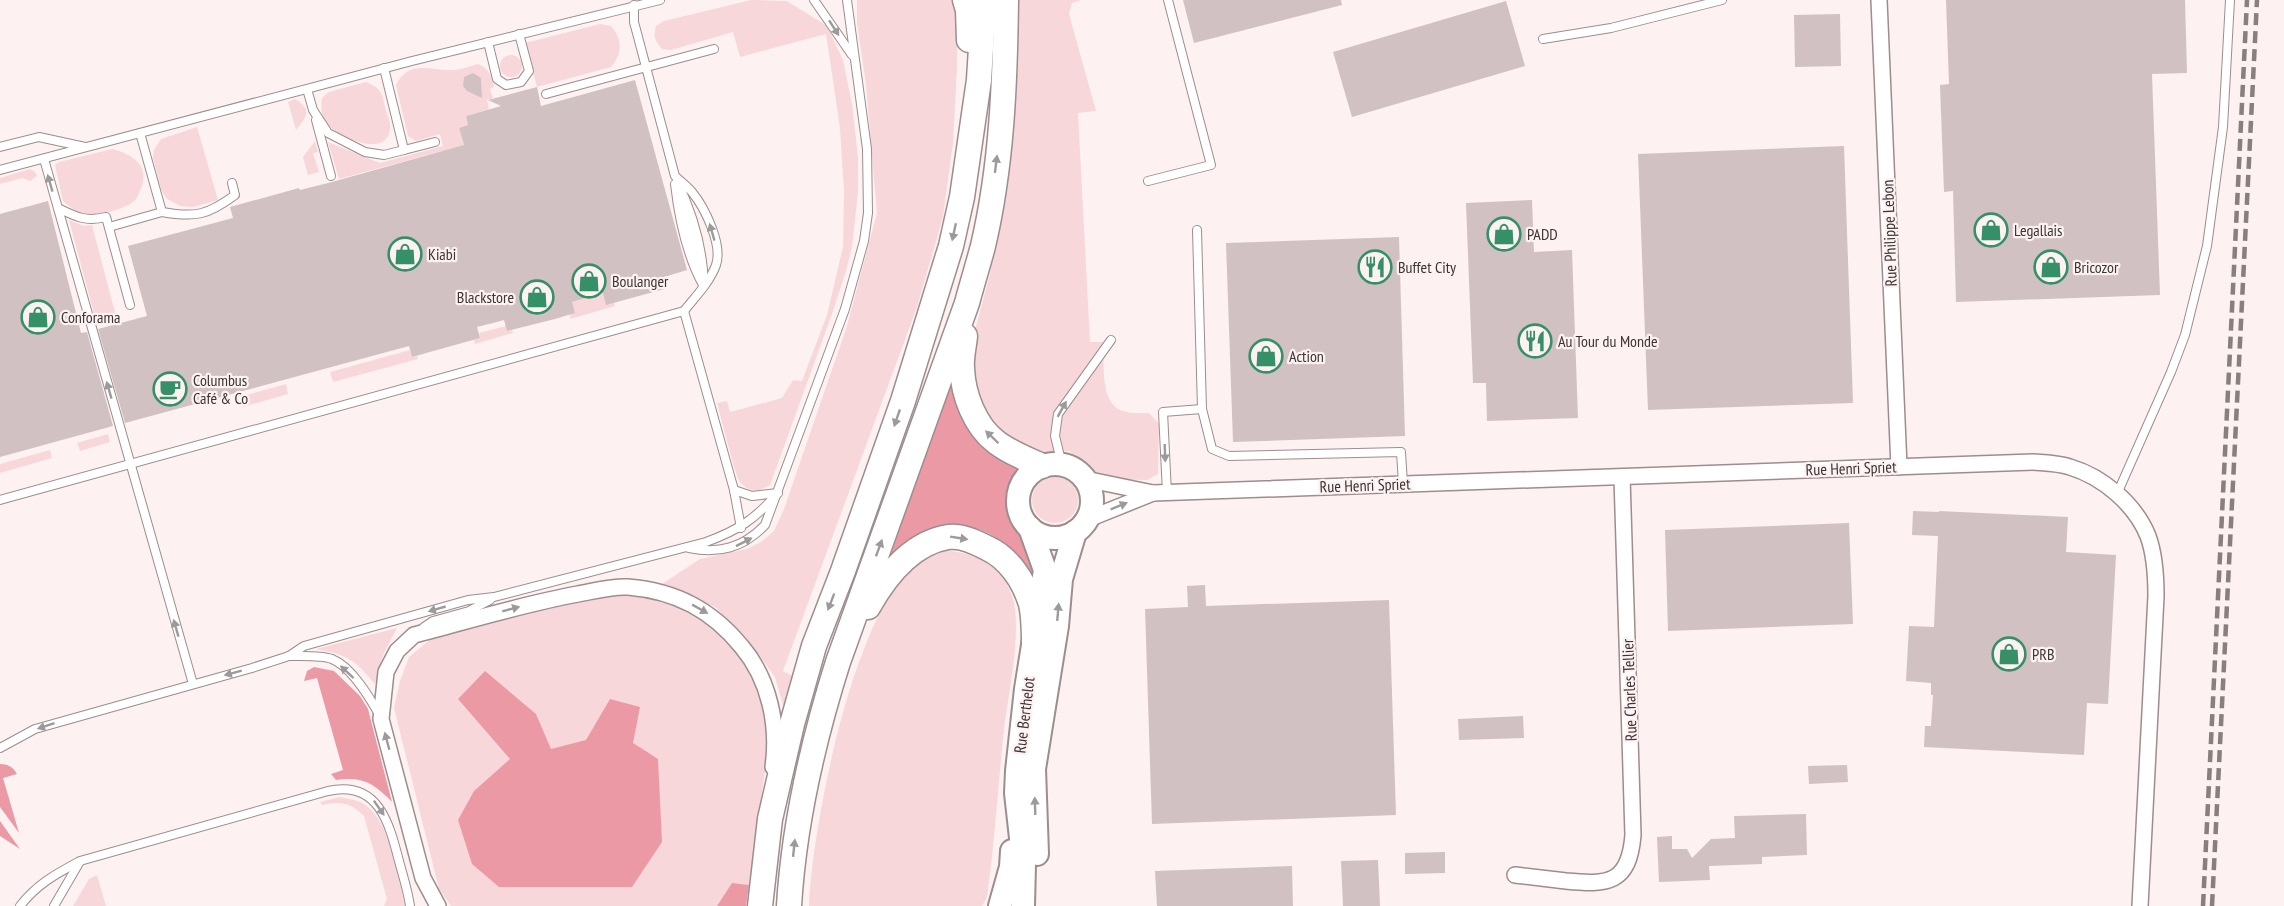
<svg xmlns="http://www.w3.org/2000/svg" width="2284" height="906" viewBox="0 0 2284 906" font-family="'PT Sans Narrow',sans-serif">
<rect width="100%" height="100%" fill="#fef1f2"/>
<g fill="#f8d7da">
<path d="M751 0 787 1 827 26 843 60 852 104 858 157V192L852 247 846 271 832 314 770 485C759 492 749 493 740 482 735 476 721 416 717 403L727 401 730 412 782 398 793 380 802 381 827 315 843 247 844 192 840 128 826 34 740 57 733 32 671 50 662 49C655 41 653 37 656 26L664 21Z"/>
<polygon points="857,0 952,0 957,18 957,67 953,143 943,217 917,307 783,671 795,677 786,716 775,677 745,636 715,607 662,584 700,559 747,549 761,542 774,531 784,509 847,326 877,213 866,85 857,23"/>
<path d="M1015 0H1081L1072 3 1069 14 1096 111 1078 113 1090 342H1103C1105 362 1099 399 1120 410 1129 414 1140 413 1149 413L1159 424 1158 474 1147 480 1103 479 1069 451 1042 453 1027 449 1013 443 988 419 971 384 975 330 990 274 1004 193Z"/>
<path d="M600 24 611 26C623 40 622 54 611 67L537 87 525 43Z"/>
<circle cx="511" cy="66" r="11"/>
<path d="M478 64C489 68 491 76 494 87L490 89 493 98 487 100 489 109 466 116 468 125 459 128 511 318 490 324 442 151 339 179 328 142 380 163 443 146 440 134 416 141 408 136 396 85C409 58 432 72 455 70 462 69 471 66 478 64Z"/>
<path d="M366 82C383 89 382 94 386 111 388 116 391 124 390 129 387 160 334 136 325 121 321 114 321 106 322 98L329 92Z"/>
<path d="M295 99C313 109 306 118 296 130L288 102Z"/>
<polygon points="197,127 218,200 193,207 180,206 166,198 161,189 153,158 154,150 161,139"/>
<polygon points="315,141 318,152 313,153 319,172 308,175 303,157"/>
<path d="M112 149C130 153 149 164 142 186 140 191 137 199 133 202 120 211 93 218 78 212 73 210 68 205 63 201L55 165 59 162Z"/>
<polygon points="30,169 35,172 37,176 30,181 23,178 0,184 0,178"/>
<polygon points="69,220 84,226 92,225 117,320 97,325"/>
<polygon points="603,293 614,303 615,306 570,319 572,302"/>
<polygon points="506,326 507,331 512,330 513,333 475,344 474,340 480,338 479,333"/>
<polygon points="410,350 412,357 417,356 418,359 333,382 330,372"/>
<polygon points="286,384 288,394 243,407 240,397"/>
<polygon points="108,434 110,442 80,451 77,443"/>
<polygon points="50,450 52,458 0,473 0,464"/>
<circle cx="1055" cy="500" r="23"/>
<path d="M952 551C981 556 999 565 1011 593 1024 624 1008 695 1004 729 998 785 995 841 987 897L982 906H809C812 827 856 591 929 553 935 550 946 551 952 551Z"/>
<polygon points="617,594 666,600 694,614 726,635 761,692 769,743 749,885 732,884 717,906 451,906 439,889 394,708 400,681 409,657 431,639 462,628"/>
<path d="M397 628 383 655 375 684C353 658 349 656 316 649Z"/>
<path d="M340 797C349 799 359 800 367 806 391 826 399 877 405 906H384L387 899 364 816C350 802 340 801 322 805L320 802Z"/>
<polygon points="97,875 106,906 73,906 89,879"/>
</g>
<g fill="#eb9aa5">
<path d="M951 376 985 447 1000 460 1017 468C990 517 1024 525 1034 568 1036 575 1035 584 1035 591 1028 579 1023 565 1014 555 989 522 945 516 911 539 904 544 897 551 890 557Z"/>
<path d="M314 667 334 671 360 696 368 709 392 802C374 783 363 776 336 780L331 774 343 770 317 678 304 681 307 671Z"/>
<polygon points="485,671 536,714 551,749 586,740 610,699 640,707 633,743 658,759 662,842 632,887 499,887 472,864 458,820 474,791 510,759 458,699"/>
<path d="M0 764C8 764 13 767 17 774L3 778 19 833 0 807Z"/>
<polygon points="0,821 20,849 0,836"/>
<polygon points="732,883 749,885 746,906 717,906"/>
</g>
<g fill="#d1c1c3">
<polygon points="1183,0 1341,0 1342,5 1194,43"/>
<polygon points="1946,0 2185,0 2187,73 2152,74 2160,295 1956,302 1953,191 1944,192 1940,85 1949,84"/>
<polygon points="1506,1 1525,66 1352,117 1333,52"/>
<polygon points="1840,14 1841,66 1795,67 1794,15"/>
<polygon points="473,73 481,78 482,98 467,91 463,86 464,77"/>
<polygon points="635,80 687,270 664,277 668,288 606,305 603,293 572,302 575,313 555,319 507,331 504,320 477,327 480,338 412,357 409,346 125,423 98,329 147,316 128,246 233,218 230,207 299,188 300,190 332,182 464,145 459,128 468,125 466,116 501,106 488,100 537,87 541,106"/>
<polygon points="1844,146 1853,403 1648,410 1638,154"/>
<polygon points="1532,200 1534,252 1572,250 1578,418 1487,421 1486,383 1473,383 1466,203"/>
<polygon points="48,201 81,333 87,332 113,426 0,457 0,214"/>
<polygon points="1399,237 1405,436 1233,442 1226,243"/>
<polygon points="1913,511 1939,512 1939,511 2068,517 2066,552 2116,555 2108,704 2087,703 2084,755 1924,747 1925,726 1931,726 1933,695 1931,695 1931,683 1906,681 1909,626 1934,627 1938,536 1912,535"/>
<polygon points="1849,523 1853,624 1668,631 1665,530"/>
<polygon points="1205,585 1206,606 1389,600 1396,815 1152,824 1145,609 1188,607 1187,586"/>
<polygon points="1523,716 1524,738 1459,740 1458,719"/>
<polygon points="1847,765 1848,782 1809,784 1808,766"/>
<polygon points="1806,814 1807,855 1762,857 1762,864 1709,866 1710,880 1659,882 1657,837 1672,836 1672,849 1687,849 1692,858 1711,839 1735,838 1734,816"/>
<polygon points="1445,852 1445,873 1405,874 1405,853"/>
<polygon points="1378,860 1380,906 1343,906 1341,861"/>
<polygon points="1292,866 1293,906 1157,906 1155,871"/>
</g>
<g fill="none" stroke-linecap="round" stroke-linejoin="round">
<g stroke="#9c8d8e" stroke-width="10">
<g id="lane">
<polyline points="814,0 852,55"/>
<polyline points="1543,39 1611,28 1722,0"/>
<polyline points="488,42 497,79 506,85 521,82 529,71 519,34"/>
<polyline points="307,89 313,110 328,133 365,152 384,155 404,150 384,68"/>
<polyline points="546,94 714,49"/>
<polyline points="316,120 331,176"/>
<polyline points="0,147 39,137 85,147"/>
<polyline points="404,150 435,142"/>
<polyline points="44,159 193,684"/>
<polyline points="0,170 412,61 660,0"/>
<path d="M677 181C693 214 703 248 704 285"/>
<polyline points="1148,181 1211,165 1168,0"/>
<path d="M675 184C679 219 686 254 703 285"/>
<polyline points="681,200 700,273"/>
<path d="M58 208C76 217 86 222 106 217L130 305"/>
<path d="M162 212C195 218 208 215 235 195L232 183"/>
<polyline points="109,227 162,212 140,133"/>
<polyline points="1197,230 1202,409 1212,449 1229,456 1401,452 1403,484"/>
<polyline points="684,311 734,490 741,528"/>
<polyline points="1062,465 1055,436 1058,414 1111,340"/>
<polyline points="734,490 752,496 778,493"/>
<polyline points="1167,493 1163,412 1202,409"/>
<polyline points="2117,494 2171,372 2185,335 2207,246 2223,127 2230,0"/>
<path d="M0 500 684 311C695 297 710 282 716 265 723 245 705 208 692 192 687 186 680 181 675 176L634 22V5"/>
<path d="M689 548C719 554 743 548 765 525L845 309 864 241 868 213 867 149 847 0"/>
<polyline points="424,627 433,621 469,611 490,600"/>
<path d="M289 656C300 656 322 655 332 659 352 667 370 698 380 716"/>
<path d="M0 748 35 729 252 668 289 656 304 646 468 600 494 597 706 542C739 530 755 519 778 493"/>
<path d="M20 906C37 884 56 874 80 861L328 791C378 780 389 822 399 861 403 876 408 891 410 906"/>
<polyline points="54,906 79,863"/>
</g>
</g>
<g stroke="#9c8d8e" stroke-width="18">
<g id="street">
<polyline points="1879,0 1899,467"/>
<path d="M1085 479 1153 493 2033 462C2045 463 2058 463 2070 467 2103 477 2135 504 2148 536 2155 555 2156 576 2156 596L2140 906"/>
<polyline points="1086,520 1153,493"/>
<path d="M1515 875C1532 877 1549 879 1566 881 1608 885 1629 884 1633 835L1622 477"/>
<path d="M438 906 423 878 381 719 386 672 397 651 414 635C468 621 523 604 578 594 594 591 612 586 628 587 676 591 712 610 742 647 769 679 779 725 773 767"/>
</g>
</g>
<g stroke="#9c8d8e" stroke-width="26">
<g id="secondary">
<circle cx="1055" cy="501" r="37"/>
<polyline points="1037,854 1034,769 1057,626 1061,579 1075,532"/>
<polyline points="1000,906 1011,867 1012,851"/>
<polyline points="1023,906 1024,865 1016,793 1017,771 1026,689 1045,570 1030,528"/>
</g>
</g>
<g stroke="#9c8d8e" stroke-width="27">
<g id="primary">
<polyline points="965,0 968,10 969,40"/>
<path d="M965 336C964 347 961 358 962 368 963 395 975 426 996 442 1010 453 1027 459 1042 466"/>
<path d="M868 607C885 577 911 543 948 537 961 535 976 542 987 548 1009 558 1024 581 1031 604 1034 617 1034 632 1034 646"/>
<polyline points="760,906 770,819 792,724 814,646 843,571 903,401 951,246 962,197 979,80 984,0"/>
<path d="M789 906C794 823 813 741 838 662L967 303C972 284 978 265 983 246 1002 165 1005 82 1006 0"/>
</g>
</g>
<use href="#lane" stroke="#fff" stroke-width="8"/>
<use href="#street" stroke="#fff" stroke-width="15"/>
<use href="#secondary" stroke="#fff" stroke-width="22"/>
<use href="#primary" stroke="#fff" stroke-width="24"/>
<g stroke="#887f7f" stroke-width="4.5" stroke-dasharray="12 6" stroke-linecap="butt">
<polyline points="2203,906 2247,0"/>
<polyline points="2212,906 2257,0"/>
</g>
</g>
<defs><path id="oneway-solid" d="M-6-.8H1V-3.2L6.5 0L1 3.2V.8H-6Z" transform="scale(1.5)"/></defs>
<g fill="#9c9a9a">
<use href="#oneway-solid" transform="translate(834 28) rotate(57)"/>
<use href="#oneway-solid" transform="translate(996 164) rotate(-83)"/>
<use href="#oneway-solid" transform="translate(50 183) rotate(-106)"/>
<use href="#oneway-solid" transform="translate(712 232) rotate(-106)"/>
<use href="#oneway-solid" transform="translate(954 232) rotate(102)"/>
<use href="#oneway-solid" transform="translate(109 390) rotate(-106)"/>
<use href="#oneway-solid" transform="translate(1062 409) rotate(-61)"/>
<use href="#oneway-solid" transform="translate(897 418) rotate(109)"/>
<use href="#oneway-solid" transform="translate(992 437) rotate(-136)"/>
<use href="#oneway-solid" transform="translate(1165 453) rotate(88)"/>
<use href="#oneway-solid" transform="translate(1119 506) rotate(-22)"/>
<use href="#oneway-solid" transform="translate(959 538) rotate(9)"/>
<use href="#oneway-solid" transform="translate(744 542) rotate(-27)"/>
<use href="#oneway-solid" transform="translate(879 548) rotate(-70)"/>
<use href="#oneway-solid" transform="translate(831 602) rotate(111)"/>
<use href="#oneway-solid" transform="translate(437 609) rotate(164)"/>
<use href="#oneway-solid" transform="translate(511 609) rotate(-15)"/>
<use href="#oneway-solid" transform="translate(700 609) rotate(29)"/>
<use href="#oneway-solid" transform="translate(1058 612) rotate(-85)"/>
<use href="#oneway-solid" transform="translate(176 628) rotate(-106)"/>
<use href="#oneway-solid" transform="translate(347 672) rotate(-137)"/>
<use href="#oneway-solid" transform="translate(233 673) rotate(165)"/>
<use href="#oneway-solid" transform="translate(46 726) rotate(162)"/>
<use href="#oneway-solid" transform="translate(387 741) rotate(-105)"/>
<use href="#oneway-solid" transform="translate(1035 806) rotate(-92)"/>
<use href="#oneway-solid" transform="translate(379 808) rotate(55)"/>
<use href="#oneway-solid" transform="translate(794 848) rotate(-84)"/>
</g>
<defs>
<g id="shop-ring" transform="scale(1.725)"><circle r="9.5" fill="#fef1f2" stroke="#359067" stroke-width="1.5"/><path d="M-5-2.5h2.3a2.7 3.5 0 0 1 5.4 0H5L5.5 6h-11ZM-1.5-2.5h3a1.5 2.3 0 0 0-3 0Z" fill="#359067"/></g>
<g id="restaurant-ring" transform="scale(1.725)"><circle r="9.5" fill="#fef1f2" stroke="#359067" stroke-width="1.5"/><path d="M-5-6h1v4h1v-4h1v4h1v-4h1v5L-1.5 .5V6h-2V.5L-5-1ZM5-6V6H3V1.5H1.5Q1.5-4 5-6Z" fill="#359067"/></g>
<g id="cafe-ring" transform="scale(1.725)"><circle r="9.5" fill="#fef1f2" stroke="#359067" stroke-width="1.5"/><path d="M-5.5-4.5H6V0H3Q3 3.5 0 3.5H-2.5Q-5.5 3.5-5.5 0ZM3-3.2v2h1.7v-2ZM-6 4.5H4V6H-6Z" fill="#359067"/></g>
</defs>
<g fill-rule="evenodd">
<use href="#shop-ring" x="1991" y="230"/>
<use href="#shop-ring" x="1504" y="234"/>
<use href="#shop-ring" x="405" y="254"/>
<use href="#restaurant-ring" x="1375" y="267"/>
<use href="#shop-ring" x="2051" y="267"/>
<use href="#shop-ring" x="589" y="281"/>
<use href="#shop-ring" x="537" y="297"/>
<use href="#shop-ring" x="38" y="317"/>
<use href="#restaurant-ring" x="1535" y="341"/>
<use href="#shop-ring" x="1266" y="356"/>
<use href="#cafe-ring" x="170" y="389"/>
<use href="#shop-ring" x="2009" y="654"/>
</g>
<g text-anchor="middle" stroke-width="4.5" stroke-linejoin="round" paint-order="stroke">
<g font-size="16" fill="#3a3434" stroke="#fef1f2" text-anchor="start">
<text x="2014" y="236">Legallais</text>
<text x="1527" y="240">PADD</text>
<text x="428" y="260">Kiabi</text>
<text x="1398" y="273">Buffet City</text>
<text x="2074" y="273">Bricozor</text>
<text x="612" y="287">Boulanger</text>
<text x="514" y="303" text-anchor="end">Blackstore</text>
<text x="61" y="323">Conforama</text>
<text x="1558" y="347">Au Tour du Monde</text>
<text x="1289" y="362">Action</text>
<text x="193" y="386">Columbus<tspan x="193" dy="18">Café &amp; Co</tspan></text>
<text x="2032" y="660">PRB</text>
</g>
<g font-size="16" fill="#3a3434" stroke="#fef1f2">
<text transform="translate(1889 233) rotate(-92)" y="6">Rue Philippe Lebon</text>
<text transform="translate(1851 468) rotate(-2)" y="6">Rue Henri Spriet</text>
<text transform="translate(1365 485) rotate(-2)" y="6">Rue Henri Spriet</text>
<text transform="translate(1629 690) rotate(-92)" y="6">Rue Charles Tellier</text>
<text transform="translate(1024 715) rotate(-83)" y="6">Rue Berthelot</text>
</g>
</g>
</svg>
